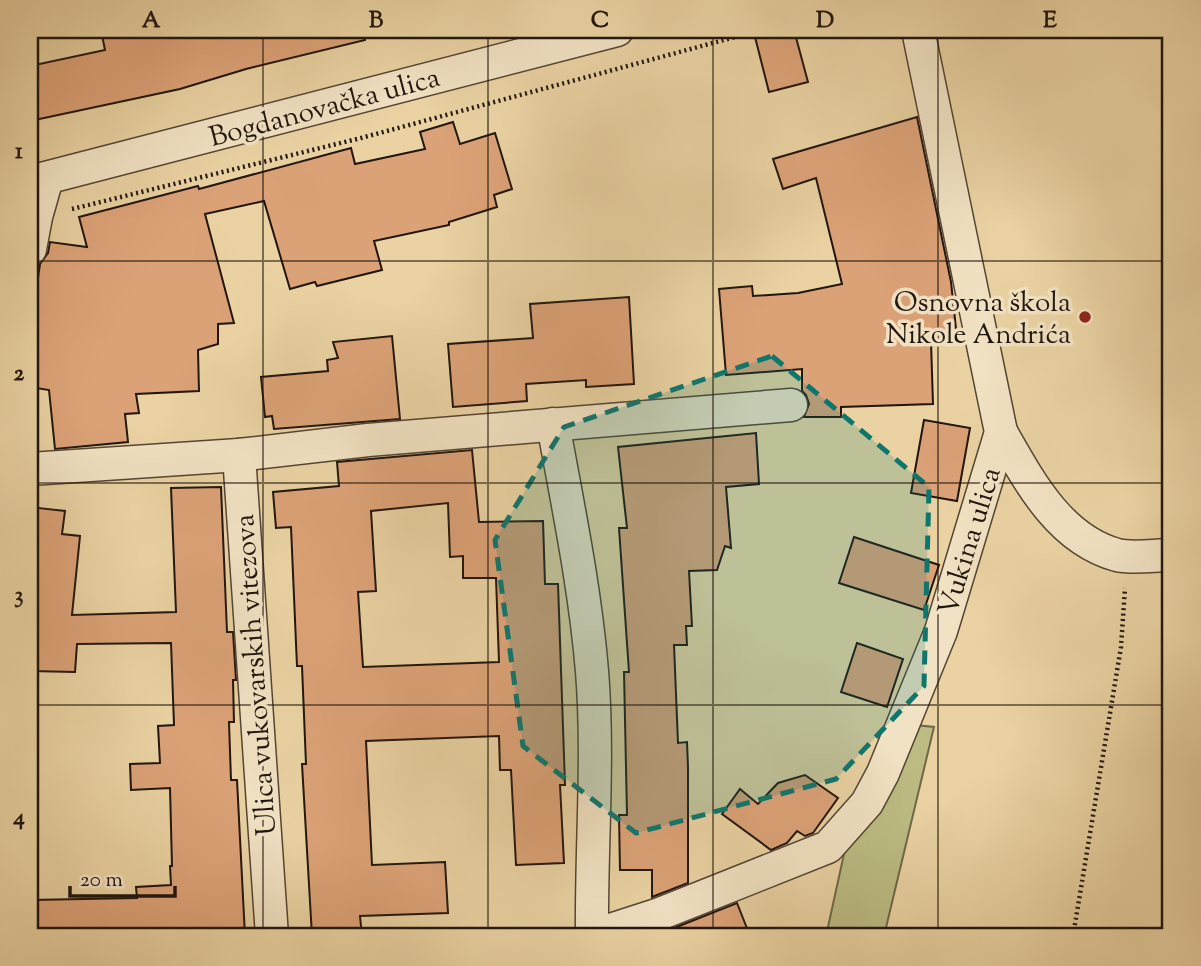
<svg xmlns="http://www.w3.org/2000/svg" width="1201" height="966" viewBox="0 0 1201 966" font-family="'Sorts Mill Goudy',serif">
<rect width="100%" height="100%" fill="#ead2a2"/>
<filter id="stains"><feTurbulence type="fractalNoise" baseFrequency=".00286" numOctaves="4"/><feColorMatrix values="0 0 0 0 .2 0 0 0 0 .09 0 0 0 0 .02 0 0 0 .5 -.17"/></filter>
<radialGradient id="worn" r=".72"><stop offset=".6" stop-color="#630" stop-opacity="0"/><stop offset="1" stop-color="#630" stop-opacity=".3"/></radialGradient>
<polygon fill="#bbbb82" stroke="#6e6848" stroke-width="2" points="905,724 934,727 884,936 826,936 851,822"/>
<g fill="#dca277" stroke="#21160f" stroke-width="2" fill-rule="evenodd">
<polygon points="101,30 364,30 365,40 246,69 180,89 30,121 30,66 105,50"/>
<polygon points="783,30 794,30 808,82 769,92 755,37"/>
<polygon points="917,117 951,282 957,338 931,342 933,404 841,407 841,417 804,417 809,404 806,395 802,391 802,369 726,375 719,289 752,286 753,296 798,293 842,284 816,178 783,189 773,159"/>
<polygon points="453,122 460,144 495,133 512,189 494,195 497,207 449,222 449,225 374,241 382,270 317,286 315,282 290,289 264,201 205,214 234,323 218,324 218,344 198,350 199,391 136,394 139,413 125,414 128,442 55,449 49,390 30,387 30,333 40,264 48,253 50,242 87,247 79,217 198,186 199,189 351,148 355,164 425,149 420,132"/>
<polygon points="629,297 634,384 586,387 586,380 526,384 527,401 453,407 448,344 533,338 530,304"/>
<polygon points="392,336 400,419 274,429 272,416 265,417 261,377 328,371 327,360 338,358 333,342"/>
<polygon points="924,420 970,428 957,501 911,493"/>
<polygon points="756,433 759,484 726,487 731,548 725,546 717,570 689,571 692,626 686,626 687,645 674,645 678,743 687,742 688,767 688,883 652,897 652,870 620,870 619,815 627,815 624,672 629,672 619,528 627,528 618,447"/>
<path d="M472 450 479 522 543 521 545 584H558L565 785H560L564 863 516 865 511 770H500L499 736 366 741 372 865 445 862 448 913 360 916 362 936H312L302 764H306L302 666H297L291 527 276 528 273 492 339 486 337 462ZM448 503 450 557 463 556V578H496L499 662 363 667 358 592 376 591 371 511Z"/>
<polygon points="221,487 227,632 233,632 236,680 233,680 234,722 229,722 231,780 237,780 245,936 30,936 30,900 137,898 136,887 171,885 170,866 172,866 170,788 131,790 130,764 160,763 158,726 174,725 171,643 77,644 75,672 30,671 30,507 65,511 62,534 80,536 72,615 176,612 171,488"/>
<polygon points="854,537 939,565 924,610 839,583"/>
<polygon points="857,643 903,659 887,707 841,692"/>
<polygon points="805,775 838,798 813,833 805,836 797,831 787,843 771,850 722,814 740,789 758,804 778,783"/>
<polygon points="737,903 750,936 651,936 664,932"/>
</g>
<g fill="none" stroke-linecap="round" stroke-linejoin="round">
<g stroke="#534534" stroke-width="35">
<g id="minor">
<polyline points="30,182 617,30"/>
<polyline points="30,249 36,217 47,178"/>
<path d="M553 424C568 506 585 588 592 671 599 759 591 848 592 936"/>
<path d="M1001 432C1029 481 1059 539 1117 555 1133 559 1155 555 1171 555"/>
<polyline points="239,455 272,936"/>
<polyline points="30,469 239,455 368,440 791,405"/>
<polyline points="592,936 657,915 828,847 867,803 883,773 941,631 1001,432 918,30"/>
</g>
</g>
<g stroke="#21160f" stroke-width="4.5" stroke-dasharray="2 3.5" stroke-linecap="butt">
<polyline points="72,209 361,138 761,30"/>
<polyline points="1165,338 1171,465"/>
<polyline points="1073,936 1121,647 1125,588"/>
</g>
<use href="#minor" stroke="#f1e2c3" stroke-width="32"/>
</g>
<path fill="#0f766e" fill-opacity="0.2" stroke="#0f766e" stroke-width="5" stroke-dasharray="14 9" stroke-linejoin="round" d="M772 356 929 487 924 686 836 779 636 833 523 746 495 540 564 427Z"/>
<path fill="none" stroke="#21160f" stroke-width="2" stroke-opacity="0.55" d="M263 30V936M488 30V936M713 30V936M938 30V936M30 261H1171M30 483H1171M30 705H1171"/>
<circle fill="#8f2418" stroke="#f1e2c3" stroke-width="2.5" cx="1085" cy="317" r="7"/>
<g text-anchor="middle" stroke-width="7" stroke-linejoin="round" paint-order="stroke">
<g font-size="28" fill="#21160f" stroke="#f1e2c3">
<text transform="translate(324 106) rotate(-15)" y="10">Bogdanovačka ulica</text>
<text transform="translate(968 541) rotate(-73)" y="10">Vukina ulica</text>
<text transform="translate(254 675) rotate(-94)" y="10">Ulica vukovarskih vitezova</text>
</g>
<g font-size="28" fill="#21160f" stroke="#f1e2c3" text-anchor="end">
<text x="1071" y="311">Osnovna škola<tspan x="1071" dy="32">Nikole Andrića</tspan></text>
</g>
</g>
<rect width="1201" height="966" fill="none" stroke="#ead2a2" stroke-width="77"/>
<path d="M70 886v10h105v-10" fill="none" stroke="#21160f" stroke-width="3.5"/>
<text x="80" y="886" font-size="21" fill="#21160f" stroke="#f1e2c3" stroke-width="5" paint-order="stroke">20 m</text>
<rect x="38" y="38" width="1124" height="890" fill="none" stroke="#21160f" stroke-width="2.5"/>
<g font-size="23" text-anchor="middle" font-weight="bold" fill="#21160f">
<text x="151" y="27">A</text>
<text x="376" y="27">B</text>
<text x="600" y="27">C</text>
<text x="825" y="27">D</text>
<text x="1050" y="27">E</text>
<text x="19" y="158">1</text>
<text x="19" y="380">2</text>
<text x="19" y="602">3</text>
<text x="19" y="824">4</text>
</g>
<rect width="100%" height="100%" filter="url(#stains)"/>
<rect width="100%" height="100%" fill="url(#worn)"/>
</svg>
